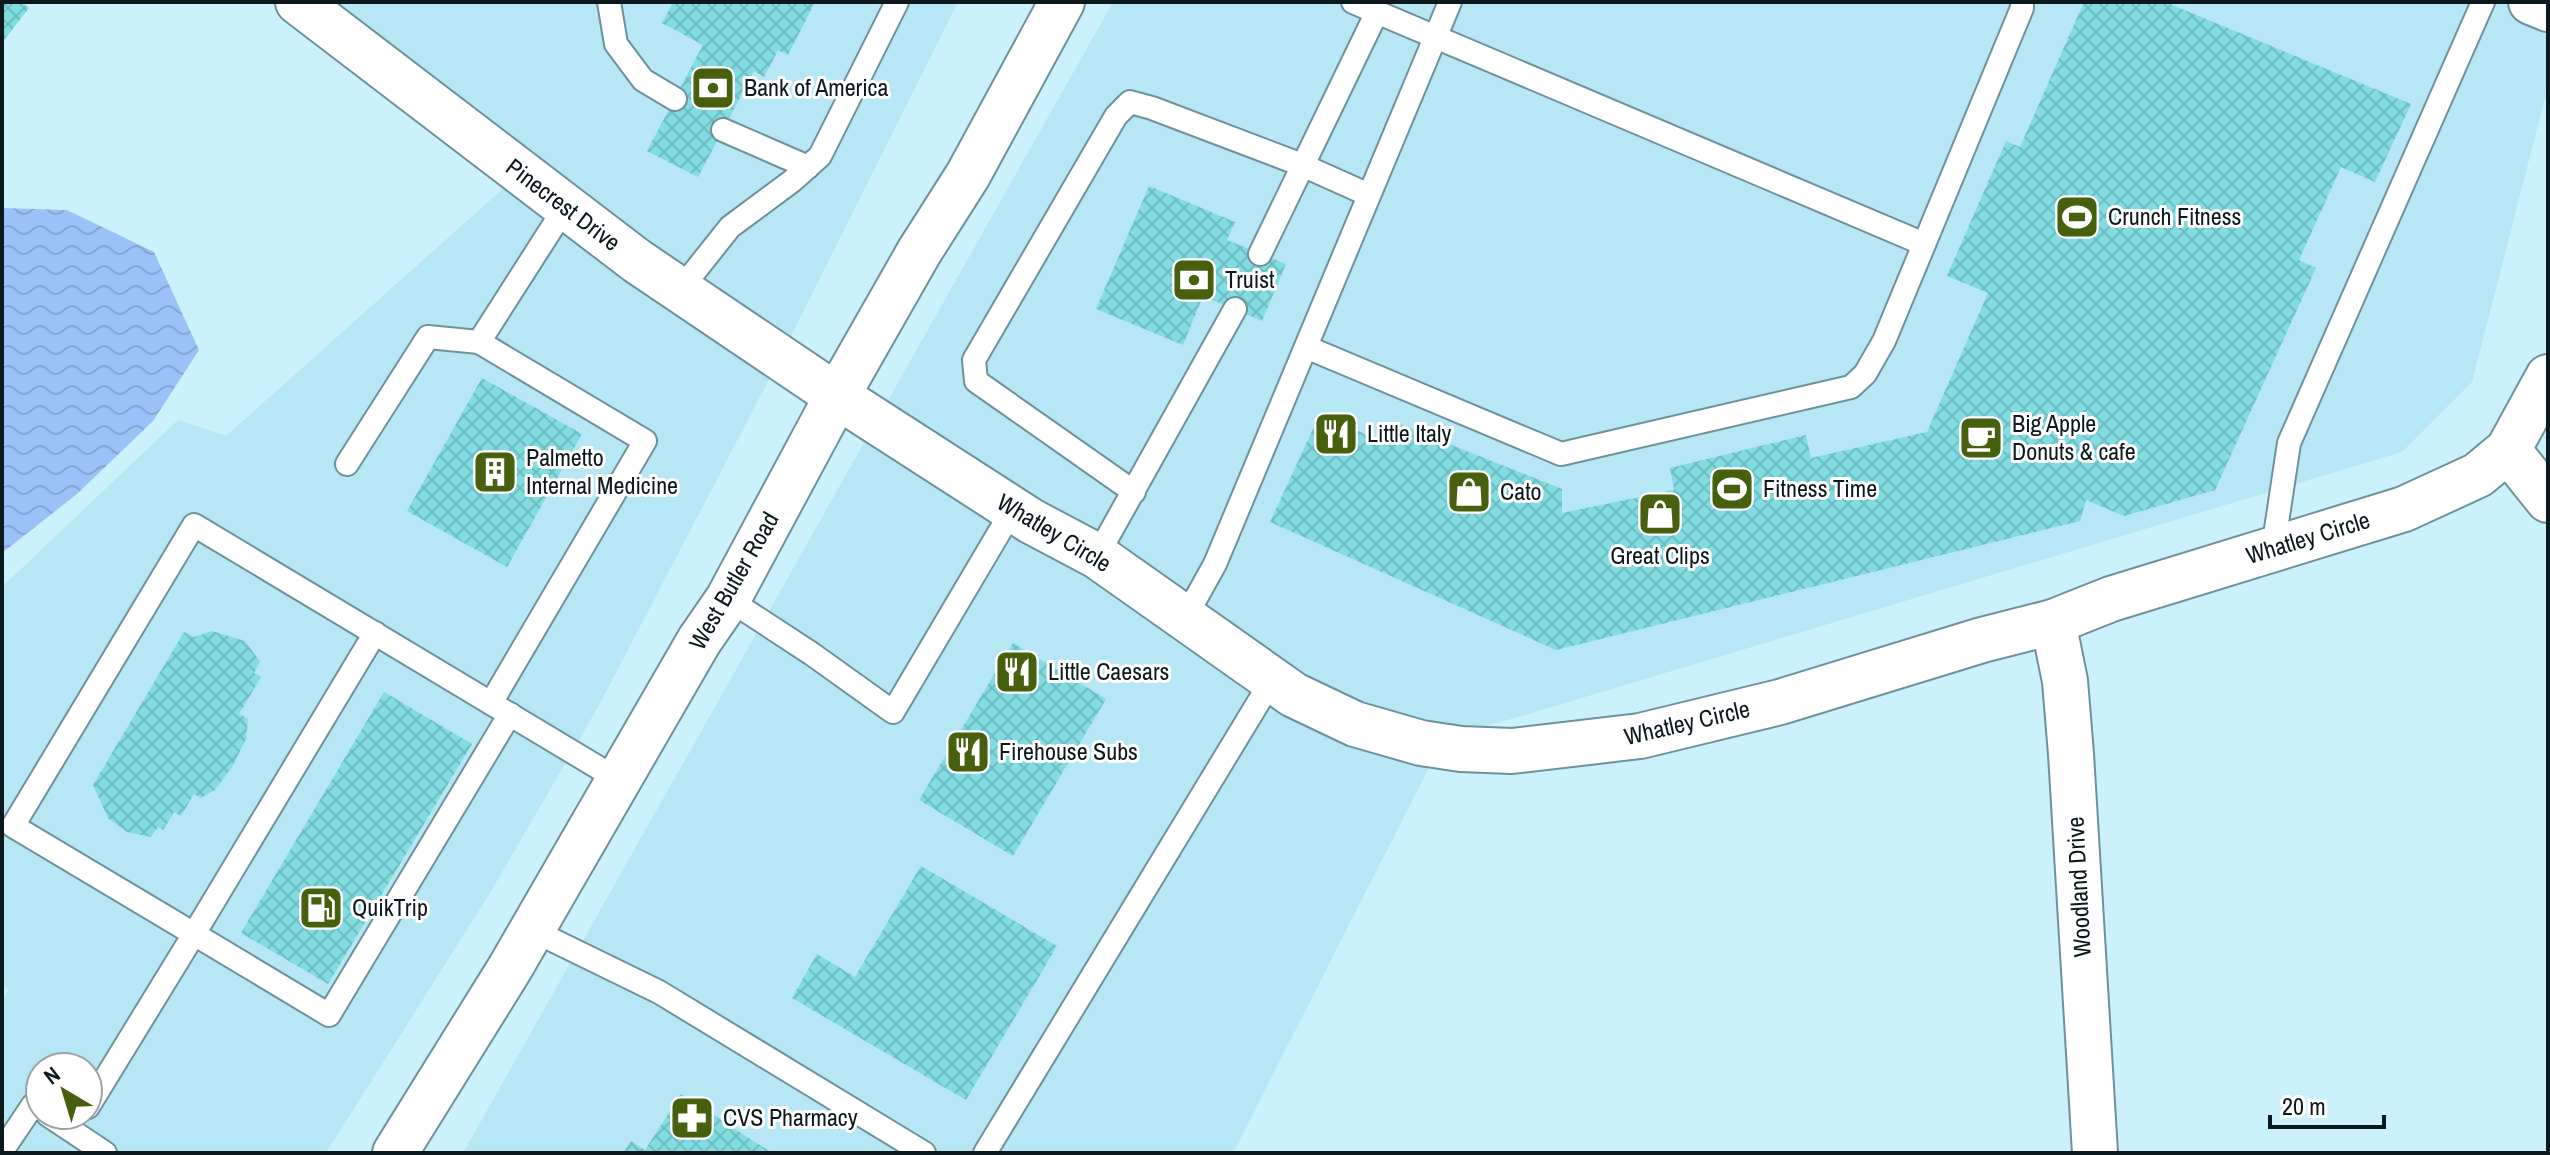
<svg xmlns="http://www.w3.org/2000/svg" width="2550" height="1155" viewBox="0 0 2550 1155" font-family="'Archivo Narrow',sans-serif">
<defs>
<pattern id="water-waves" width="16" height="10" patternUnits="userSpaceOnUse" patternTransform="scale(2)"><rect width="16" height="10" fill="#9bc2f8"/><path d="M0 5q4-4 8 0t8 0" fill="none" stroke="#84a6d4"/></pattern>
<pattern id="building-cross-hatch" width="8" height="8" patternUnits="userSpaceOnUse" patternTransform="scale(2)"><rect width="8" height="8" fill="#81dde2"/><path d="M0 0l8 8M0 8l8-8" fill="none" stroke="#6ebdc1"/></pattern>
</defs>
<rect width="100%" height="100%" fill="#cbf1fd"/>
<g fill="#b7e6f4" fill-rule="evenodd">
<path d="M320 2H958L772 374 598 707 490 893 326 1153H2V1000L9 990 2 984V587L178 420 226 436 524 170ZM40 1067H88V1115H40Z"/>
<polygon points="1113,2 2548,2 2548,86 2472,382 2402,452 1508,720 1445,736 1233,1153 463,1153"/>
</g>
<polygon fill="url(#water-waves)" points="2,208 67,210 154,252 199,350 153,421 77,494 2,553"/>
<g fill="url(#building-cross-hatch)">
<polygon points="2,2 21,2 29,8 2,43"/>
<polygon points="673,2 815,2 788,55 778,50 764,77 754,71 698,177 647,151 703,45 662,23"/>
<polygon points="2084,2 2165,2 2411,104 2375,182 2341,167 2299,260 2316,268 2215,490 2124,516 2086,500 2080,521 1556,650 1270,522 1320,414 1383,442 1394,422 1562,489 1562,513 1674,490 1670,468 1806,435 1811,458 1927,432 1988,293 1947,276 2006,141 2020,147"/>
<polygon points="1149,186 1235,222 1227,240 1286,264 1262,321 1203,296 1183,345 1096,309"/>
<polygon points="482,378 582,434 507,567 407,511"/>
<polygon points="212,631 245,641 260,662 254,673 261,677 239,714 248,719 246,739 232,767 215,790 201,798 194,794 181,816 174,812 163,830 158,827 151,837 127,832 108,818 93,785 184,632 194,637"/>
<polygon points="1013,643 1106,699 1013,856 919,800"/>
<polygon points="384,692 472,744 328,984 241,933"/>
<polygon points="921,866 1057,946 966,1100 792,998 817,954 855,977"/>
<polygon points="681,1094 772,1153 623,1153 631,1141 645,1150"/>
</g>
<g fill="none" stroke-linecap="round" stroke-linejoin="round">
<g stroke="#6e919c" stroke-width="26">
<g id="service">
<polyline points="609,2 616,44 643,80 675,99"/>
<polyline points="1353,2 1924,244"/>
<polyline points="723,130 808,167"/>
<polyline points="1260,254 1377,12"/>
<polyline points="680,290 730,227 792,181 820,156 897,2"/>
<polyline points="1306,347 1561,454 1851,387 1865,374 1884,341 2022,8 2022,2"/>
<polyline points="347,464 428,337 479,342"/>
<polyline points="1134,492 976,381 974,360 1116,116 1130,102 1152,108 1302,165 1369,195"/>
<polyline points="2273,549 2289,443 2483,2"/>
<polyline points="1097,556 1235,309"/>
<polyline points="728,599 812,654 893,712 1013,509"/>
<polyline points="1185,618 1215,564 1450,2"/>
<polyline points="375,633 194,934 329,1015 510,714"/>
<polyline points="491,703 645,441 479,342 566,206"/>
<polyline points="532,930 659,992 924,1153"/>
<polyline points="88,1107 194,934 13,826 194,525 619,780"/>
<polyline points="48,1115 105,1153"/>
<polyline points="2,1151 33,1105 40,1109"/>
<polyline points="985,1153 1272,680"/>
</g>
</g>
<g stroke="#6e919c" stroke-width="48">
<g id="minor">
<polyline points="298,2 637,261 837,396 1031,521 1097,556 1294,695 1355,724 1421,743 1461,749 1512,751 1640,736 1780,702 1982,640 2053,622 2111,599 2404,509 2478,475 2508,450 2548,377"/>
<polyline points="2531,2 2548,9"/>
<polyline points="2508,450 2548,500"/>
<polyline points="2053,622 2065,681 2071,754 2095,1153"/>
</g>
</g>
<g stroke="#6e919c" stroke-width="48">
<polyline id="primary" points="395,1153 510,968 699,641 728,599 837,396 919,252 968,175 1062,2"/>
</g>
<use href="#service" stroke="#fff" stroke-width="22"/>
<use href="#minor" stroke="#fff" stroke-width="44"/>
<use href="#primary" stroke="#fff" stroke-width="44"/>
</g>
<defs>
<g id="bank-square" transform="scale(2.3)"><rect x="-9" y="-9" width="18" height="18" rx="4" fill="#47600d" stroke="#fff"/><path d="M-6-4H6V4H-6ZM0-2.3a2.3 2.3 0 1 0 0 4.6a2.3 2.3 0 1 0 0-4.6Z" fill="#fff"/></g>
<g id="stadium-square" transform="scale(2.3)"><rect x="-9" y="-9" width="18" height="18" rx="4" fill="#47600d" stroke="#fff"/><path d="M0-5a6.5 5 0 1 0 0 10a6.5 5 0 1 0 0-10ZM-3.5-1.8h7v3.6h-7Z" fill="#fff"/></g>
<g id="restaurant-square" transform="scale(2.3)"><rect x="-9" y="-9" width="18" height="18" rx="4" fill="#47600d" stroke="#fff"/><path d="M-5-6h1v4h1v-4h1v4h1v-4h1v5L-1.5 .5V6h-2V.5L-5-1ZM5-6V6H3V1.5H1.5Q1.5-4 5-6Z" fill="#fff"/></g>
<g id="cafe-square" transform="scale(2.3)"><rect x="-9" y="-9" width="18" height="18" rx="4" fill="#47600d" stroke="#fff"/><path d="M-5.5-4.5H6V0H3Q3 3.5 0 3.5H-2.5Q-5.5 3.5-5.5 0ZM3-3.2v2h1.7v-2ZM-6 4.5H4V6H-6Z" fill="#fff"/></g>
<g id="building-square" transform="scale(2.3)"><rect x="-9" y="-9" width="18" height="18" rx="4" fill="#47600d" stroke="#fff"/><path d="M-4-6H4V6H1V3H-1V6H-4ZM-2.5-4.3h1.7v1.8h-1.7ZM.8-4.3h1.7v1.8H.8ZM-2.5-1h1.7V.8h-1.7ZM.8-1h1.7V.8H.8Z" fill="#fff"/></g>
<g id="shop-square" transform="scale(2.3)"><rect x="-9" y="-9" width="18" height="18" rx="4" fill="#47600d" stroke="#fff"/><path d="M-5-2.5h2.3a2.7 3.5 0 0 1 5.4 0H5L5.5 6h-11ZM-1.5-2.5h3a1.5 2.3 0 0 0-3 0Z" fill="#fff"/></g>
<g id="fuel-square" transform="scale(2.3)"><rect x="-9" y="-9" width="18" height="18" rx="4" fill="#47600d" stroke="#fff"/><path d="M-5.5-6h7V0h2V4h1.3V-2.5L3-4.5l.8-.8L6-3V5H2.5V1h-1V6h-7ZM-4.2-4.7v3.2H.2V-4.7Z" fill="#fff"/></g>
<g id="pharmacy-square" transform="scale(2.3)"><rect x="-9" y="-9" width="18" height="18" rx="4" fill="#47600d" stroke="#fff"/><path d="M-2-6h4v4h4v4h-4v4h-4v-4h-4v-4h4Z" fill="#fff"/></g>
</defs>
<g fill-rule="evenodd">
<use href="#bank-square" x="713" y="88"/>
<use href="#stadium-square" x="2077" y="217"/>
<use href="#bank-square" x="1194" y="280"/>
<use href="#restaurant-square" x="1336" y="434"/>
<use href="#cafe-square" x="1981" y="438"/>
<use href="#building-square" x="495" y="472"/>
<use href="#stadium-square" x="1732" y="489"/>
<use href="#shop-square" x="1469" y="492"/>
<use href="#shop-square" x="1660" y="514"/>
<use href="#restaurant-square" x="1017" y="672"/>
<use href="#restaurant-square" x="968" y="752"/>
<use href="#fuel-square" x="321" y="908"/>
<use href="#pharmacy-square" x="692" y="1118"/>
</g>
<g text-anchor="middle" stroke-width="6" stroke-linejoin="round" paint-order="stroke">
<g font-size="24" fill="#0b191d" stroke="#fff" text-anchor="start">
<text x="744" y="96">Bank of America</text>
<text x="2108" y="225">Crunch Fitness</text>
<text x="1225" y="288">Truist</text>
<text x="2012" y="432">Big Apple<tspan x="2012" dy="28">Donuts &amp; cafe</tspan></text>
<text x="1367" y="442">Little Italy</text>
<text x="526" y="466">Palmetto<tspan x="526" dy="28">Internal Medicine</tspan></text>
<text x="1763" y="497">Fitness Time</text>
<text x="1500" y="500">Cato</text>
<text x="1660" y="564" text-anchor="middle">Great Clips</text>
<text x="1048" y="680">Little Caesars</text>
<text x="999" y="760">Firehouse Subs</text>
<text x="352" y="916">QuikTrip</text>
<text x="723" y="1126">CVS Pharmacy</text>
</g>
<g font-size="24" fill="#0b191d" stroke="#fff">
<text transform="translate(563 205) rotate(37)" y="8">Pinecrest Drive</text>
<text transform="translate(1054 533) rotate(31)" y="8">Whatley Circle</text>
<text transform="translate(2308 538) rotate(-17)" y="8">Whatley Circle</text>
<text transform="translate(734 581) rotate(-60)" y="8">West Butler Road</text>
<text transform="translate(1687 723) rotate(-13)" y="8">Whatley Circle</text>
<text transform="translate(2079 887) rotate(-93)" y="8">Woodland Drive</text>
</g>
</g>
<rect width="2550" height="1155" fill="none" stroke="#0b191d" stroke-width="8"/>
<g transform="translate(64 1091) rotate(322)"><circle r="38" fill="#ffffff" stroke="#9da3a5" stroke-width="2"/>
<path d="M0-6L14 30L0 20L-14 30Z" fill="#47600d"/>
<text y="-12" font-size="22" font-weight="bold" text-anchor="middle" fill="#0b191d">N</text>
</g>
<path d="M2270 1115v12h114v-12" fill="none" stroke="#0b191d" stroke-width="4"/>
<text x="2282" y="1115" font-size="24" fill="#0b191d" stroke="#ffffff" stroke-width="6" paint-order="stroke">20 m</text>
</svg>
